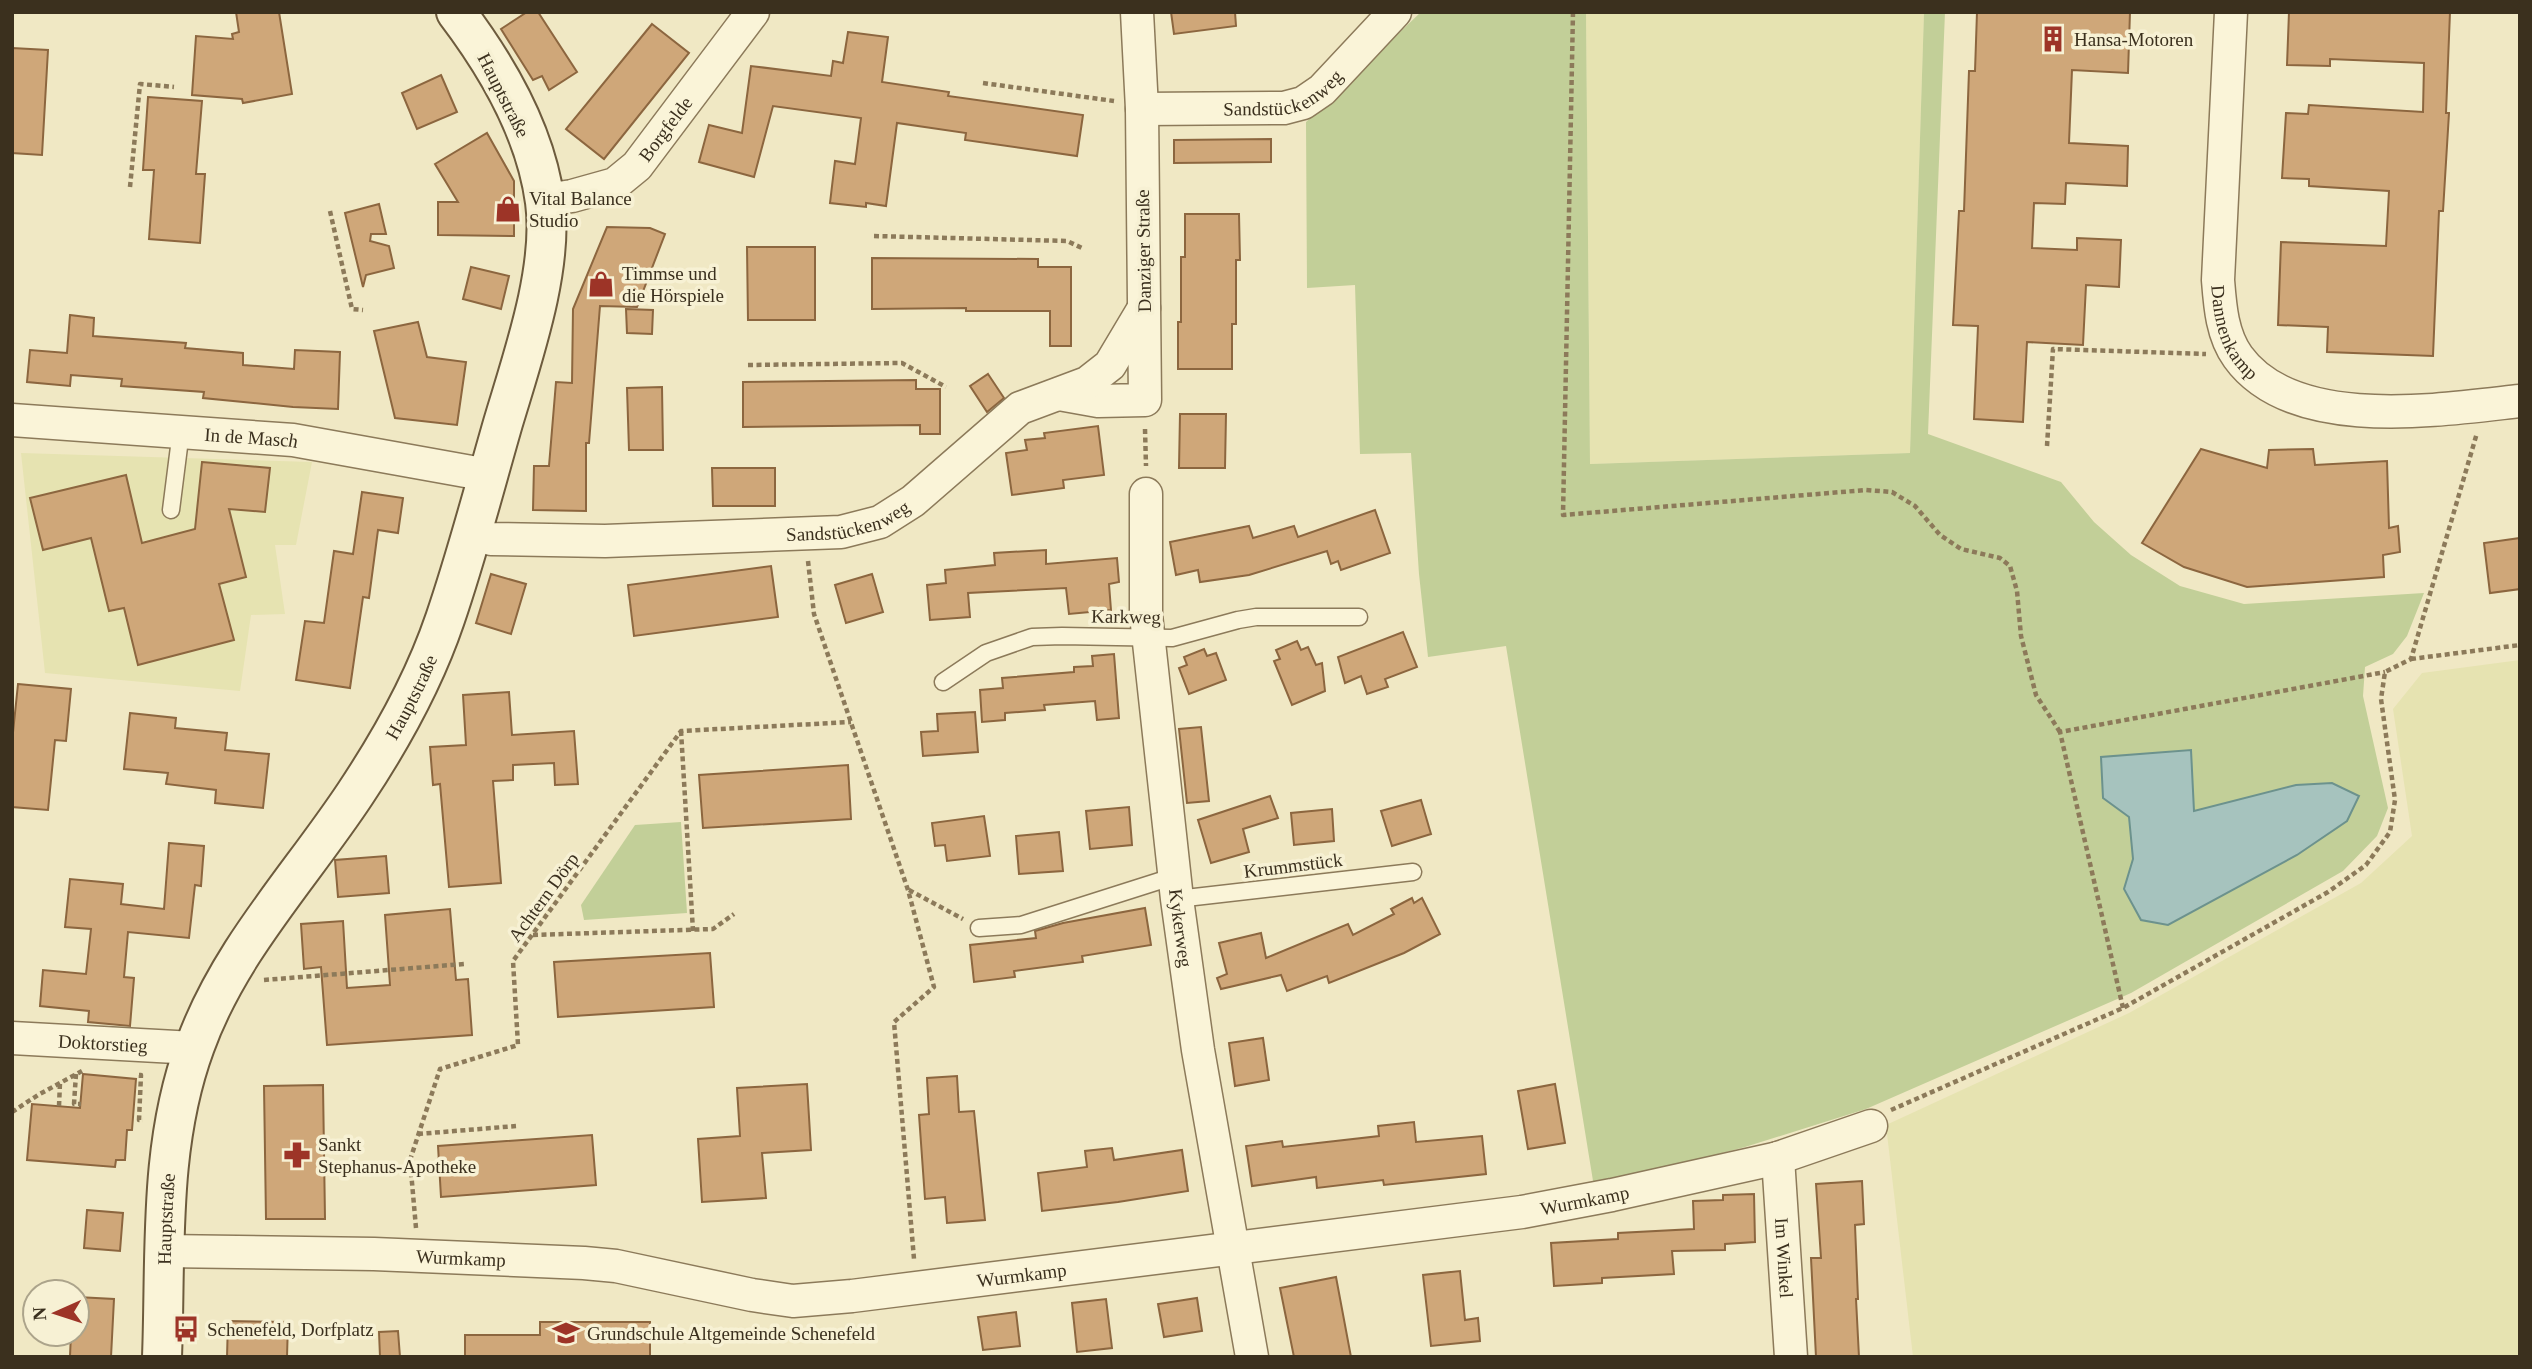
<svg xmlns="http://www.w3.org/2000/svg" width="2532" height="1369" viewBox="0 0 2532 1369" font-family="Georgia,serif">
<rect width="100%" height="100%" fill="#f0e8c4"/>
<g fill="#e6e3b1">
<polygon points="1586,12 1924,12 1910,453 1590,464"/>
<polygon points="21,453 312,462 296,545 275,545 285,614 251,615 240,691 45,673"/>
<polygon points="2520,660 2520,1357 1913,1357 1886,1125 2129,1013 2361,883 2412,836 2393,709 2422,673"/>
</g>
<g fill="#c2cf98">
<polygon points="1421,12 1586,12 1590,464 1910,453 1924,12 1945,12 1928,434 2061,482 2094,522 2131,555 2180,586 2244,604 2424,593 2407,636 2393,654 2365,667 2363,696 2388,808 2377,836 2343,871 2131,993 1866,1109 1745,1147 1594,1187 1506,646 1428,657 1419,574 1411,453 1360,454 1355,285 1307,288 1306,122"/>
<polygon points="681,822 687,913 584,920 581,905 635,825"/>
</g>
<polygon fill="#a6c3be" stroke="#6c928d" stroke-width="2" points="2191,750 2194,811 2296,785 2332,783 2359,796 2347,821 2297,855 2168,925 2141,920 2124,889 2133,859 2129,817 2103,798 2101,757"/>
<g fill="#cfa779" stroke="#8c663f" stroke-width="2">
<polygon points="236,12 279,12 292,94 243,103 242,99 192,95 196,36 233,39 232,34 239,32"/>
<polygon points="527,12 538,12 577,72 549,90 542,76 533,80 501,29"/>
<polygon points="1171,12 1235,12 1236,26 1174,34"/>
<polygon points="1977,12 2130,12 2128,73 2072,70 2069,143 2128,146 2127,186 2066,183 2065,204 2034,203 2032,248 2077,250 2077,238 2121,240 2119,287 2086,285 2083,345 2027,342 2023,422 1974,419 1978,326 1953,325 1959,211 1964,211 1969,71 1975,71"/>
<polygon points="2289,12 2450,12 2446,113 2449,113 2443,211 2439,211 2433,356 2327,352 2328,327 2278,325 2281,242 2386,246 2389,191 2309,186 2309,179 2282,178 2286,113 2308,114 2309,105 2423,112 2424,63 2330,59 2330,66 2287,65"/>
<polygon points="652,24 689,53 604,159 566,129"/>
<polygon points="848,32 888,37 882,82 949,92 948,96 1083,115 1077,156 965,140 966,133 897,123 886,206 866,203 866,207 830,203 835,161 855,164 861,118 773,106 754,177 699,162 709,125 742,133 751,66 831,76 833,61 843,63"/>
<polygon points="12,48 48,50 42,155 12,153"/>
<polygon points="441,75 457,112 417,129 402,93"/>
<polygon points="148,97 202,101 196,174 205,174 200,243 149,239 154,170 143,170"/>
<polygon points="487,133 514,181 514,236 438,235 438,202 458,202 435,164"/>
<polygon points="1271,139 1271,162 1174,163 1174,140"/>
<polygon points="379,204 386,234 371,234 370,241 389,246 394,268 366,275 363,287 345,213"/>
<polygon points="1185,214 1239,214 1240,260 1236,260 1236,324 1232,324 1232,369 1178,369 1178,322 1181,322 1181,257 1185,257"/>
<polygon points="607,227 650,228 665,234 637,307 600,306 589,443 586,443 586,511 533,510 534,466 549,466 556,382 572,383 573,309"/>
<polygon points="747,247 815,247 815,320 748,320"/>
<polygon points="872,258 1038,259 1038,267 1071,267 1071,346 1050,346 1050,311 966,311 966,308 872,309"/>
<polygon points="471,267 509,276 501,309 463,299"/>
<polygon points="626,309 653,310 652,334 627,333"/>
<polygon points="70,315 94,318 93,336 186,343 185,348 243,353 243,365 294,369 295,350 340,352 338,409 293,407 203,398 204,392 121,386 122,379 71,375 70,386 27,382 30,350 67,353"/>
<polygon points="418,322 427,357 466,362 457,425 395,418 374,331"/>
<polygon points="988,374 1004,398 987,412 970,386"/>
<polygon points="916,380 916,389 940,389 940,434 920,434 920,425 743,427 743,382"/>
<polygon points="662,387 663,450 629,450 627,388"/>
<polygon points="1180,414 1226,414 1225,468 1179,468"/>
<polygon points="1098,426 1104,475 1063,480 1064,488 1012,495 1006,453 1027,450 1025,440 1045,438 1044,433"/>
<polygon points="2201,449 2267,468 2269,450 2313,449 2315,465 2387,461 2389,528 2398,526 2400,552 2383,555 2384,577 2247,587 2184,567 2142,543"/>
<polygon points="202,462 270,468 265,512 229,509 246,577 219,584 234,640 138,665 124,608 109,611 91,538 43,550 30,498 126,475 142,543 195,529"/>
<polygon points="712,468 775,468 775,506 713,506"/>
<polygon points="362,492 403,498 398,533 378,530 369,598 363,597 350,688 296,680 305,621 324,623 334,551 353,554"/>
<polygon points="1375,510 1390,553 1341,570 1338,561 1331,564 1327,551 1249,575 1200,582 1198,570 1176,575 1170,542 1249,526 1253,538 1294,526 1298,537"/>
<polygon points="2520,538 2520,589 2490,593 2484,543"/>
<polygon points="1046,550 1046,564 1117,558 1119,582 1109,584 1111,610 1069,614 1066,588 968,593 970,617 930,620 927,585 946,583 945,570 995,565 994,553"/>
<polygon points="771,566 778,617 634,636 628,585"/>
<polygon points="491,574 526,584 511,634 476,623"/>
<polygon points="872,574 883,612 846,623 835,585"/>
<polygon points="1403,632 1417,667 1385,679 1388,687 1367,694 1361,676 1345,683 1338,657"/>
<polygon points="1297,641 1301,650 1308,647 1316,665 1322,663 1325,691 1292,705 1274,661 1280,659 1276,650"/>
<polygon points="1204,649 1207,656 1216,653 1226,680 1189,694 1179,668 1187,665 1184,657"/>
<polygon points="1114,654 1119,718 1097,720 1095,701 1044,705 1045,710 1005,713 1005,720 982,722 980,690 1003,688 1002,678 1074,672 1074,667 1093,666 1092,656"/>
<polygon points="18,684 71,689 66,741 55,740 48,810 12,807 12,742"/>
<polygon points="509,692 512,735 574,731 578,784 555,785 554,763 513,765 513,780 493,781 501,883 449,887 440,784 433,785 430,747 466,745 463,695"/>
<polygon points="975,712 978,752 923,756 921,732 938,731 937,714"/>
<polygon points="130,713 176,718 175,728 227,733 225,750 269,754 263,808 215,803 216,790 166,784 168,773 124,769"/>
<polygon points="1201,727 1209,801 1187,803 1179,729"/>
<polygon points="848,765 851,819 703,828 699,775"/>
<polygon points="1270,796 1278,818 1243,829 1249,852 1211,863 1198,820"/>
<polygon points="1421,800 1431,834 1392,846 1381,811"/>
<polygon points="1129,807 1132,845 1090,849 1086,811"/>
<polygon points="1332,809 1334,841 1294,845 1291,813"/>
<polygon points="984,816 990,856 947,861 945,845 935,846 932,823"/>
<polygon points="1059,832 1063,871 1019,874 1016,836"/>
<polygon points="169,843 204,846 201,886 195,885 189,938 128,932 124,977 134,978 130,1026 88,1022 89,1011 40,1006 43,970 86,974 91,929 65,927 70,879 123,884 121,904 164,909"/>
<polygon points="386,856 389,893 338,897 335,860"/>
<polygon points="1412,898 1414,903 1422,898 1440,934 1404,953 1329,983 1327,976 1287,991 1281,975 1221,989 1217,978 1227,974 1219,943 1261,933 1266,958 1348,924 1353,935 1394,914 1391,909"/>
<polygon points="1145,908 1151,945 1082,956 1083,962 1014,971 1015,977 974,982 970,945 1036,938 1035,931 1063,923"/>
<polygon points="450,909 456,980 468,979 472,1035 327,1045 321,967 304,969 301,924 343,921 347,988 390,985 385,915"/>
<polygon points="710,953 714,1007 558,1017 554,962"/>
<polygon points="1263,1038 1269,1080 1235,1086 1229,1043"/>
<polygon points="83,1074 136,1079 132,1130 127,1130 125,1160 116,1160 115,1167 27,1160 32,1104 80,1108"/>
<polygon points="957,1076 959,1112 974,1111 985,1220 947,1223 945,1197 925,1199 919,1115 929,1114 927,1078"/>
<polygon points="807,1084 811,1150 762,1153 766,1198 702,1202 698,1139 740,1136 737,1088"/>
<polygon points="1555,1084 1565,1143 1528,1149 1518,1091"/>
<polygon points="323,1085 325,1219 266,1219 264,1086"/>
<polygon points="1414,1122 1416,1142 1482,1136 1486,1174 1384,1185 1383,1180 1317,1188 1316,1177 1252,1186 1246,1146 1282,1141 1283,1147 1379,1136 1378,1126"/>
<polygon points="592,1135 596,1185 441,1197 438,1146"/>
<polygon points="1112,1148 1114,1160 1182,1150 1188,1191 1118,1202 1042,1211 1038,1173 1087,1167 1085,1151"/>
<polygon points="1862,1181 1864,1224 1855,1225 1858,1299 1856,1299 1859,1357 1816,1357 1811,1258 1821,1258 1816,1184"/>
<polygon points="1754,1194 1755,1242 1725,1244 1725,1250 1672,1251 1674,1274 1602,1278 1602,1283 1554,1286 1551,1243 1618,1239 1618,1233 1694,1229 1693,1201 1723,1200 1723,1195"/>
<polygon points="87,1210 123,1213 120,1251 84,1248"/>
<polygon points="1460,1271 1465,1320 1478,1318 1480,1341 1431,1346 1423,1275"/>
<polygon points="1336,1277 1351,1357 1294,1357 1280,1288"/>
<polygon points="77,1297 114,1299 111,1357 70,1356 71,1334 77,1334"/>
<polygon points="1197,1298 1202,1331 1164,1337 1158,1304"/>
<polygon points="1106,1299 1112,1348 1077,1352 1072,1303"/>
<polygon points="1016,1312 1020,1346 983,1350 978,1317"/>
<polygon points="228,1321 288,1322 287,1357 227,1357"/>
<polygon points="540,1322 650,1322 650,1357 465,1357 465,1335 540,1335"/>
<polygon points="398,1331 400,1357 380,1357 379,1332"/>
</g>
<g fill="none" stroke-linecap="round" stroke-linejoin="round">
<g stroke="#8c7a5a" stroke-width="19">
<g id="lane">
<polyline points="171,510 181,431"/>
<polyline points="943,682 986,653 1032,637 1062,636 1172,638 1238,620 1256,617 1359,617"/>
<polyline points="1177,899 1413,872"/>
<polyline points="979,928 1021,925 1175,876"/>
</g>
</g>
<g stroke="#8c7a5a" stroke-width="35">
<g id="street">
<path id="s1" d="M2231 12 2218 280C2220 306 2222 335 2238 357 2293 433 2439 410 2520 401"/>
<path id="s2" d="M1142 109 1284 108 1303 103 1322 90 1395 12"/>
<path id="s3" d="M545 200 572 196 615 184 637 166 753 12"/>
<polyline points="1059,394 1098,401 1145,400 1142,109 1137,12"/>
<path id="s4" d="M12 420 293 440 488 475"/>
<path id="s5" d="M1146 494V615L1177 899 1198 1050 1252 1357"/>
<path id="s6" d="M471 533 491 539 605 541 841 532 880 522 913 501 1020 408 1087 383 1110 365 1144 308"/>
<path id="s7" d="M12 1038 194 1048"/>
<path id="s8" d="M1778 1158 1791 1357"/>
<path id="s9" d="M163 1251 374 1254 584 1263 616 1266 752 1295 793 1301 852 1296 1522 1212 1612 1195 1778 1158 1871 1126"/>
</g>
</g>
<g stroke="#6d5b3d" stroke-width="42">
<g id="secondary">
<path id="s10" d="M162 1357C166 1253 158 1146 195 1046 229 951 300 877 355 794 391 740 424 681 445 619 467 555 484 489 503 423 522 359 554 269 545 202 536 134 497 66 456 12"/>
</g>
</g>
<g stroke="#8c7a5a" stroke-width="4.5" stroke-dasharray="5 3.5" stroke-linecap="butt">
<polyline points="1573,12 1563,515 1866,490 1892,492 1915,506 1940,535 1961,549 2000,558 2010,566 2017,591 2021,636 2036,695 2060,732"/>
<polyline points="983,83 1114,101"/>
<polyline points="130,187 140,84 174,87"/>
<polyline points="330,211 352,309 363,310"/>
<polyline points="874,236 1067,241 1082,248"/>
<polyline points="748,365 902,363 946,387"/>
<polyline points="1145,429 1146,466"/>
<polyline points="2047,446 2053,349 2206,354"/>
<polyline points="808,561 814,614 908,890 934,987 894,1022 914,1259"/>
<polyline points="2411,659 2520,645"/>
<polyline points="681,731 693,931"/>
<polyline points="909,890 963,919"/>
<polyline points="533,935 713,929 734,914"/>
<polyline points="264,980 464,964"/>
<polyline points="2123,1008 2060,732 2385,672"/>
<polyline points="76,1074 74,1104 81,1104"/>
<polyline points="139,1075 141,1075 139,1120 143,1120"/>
<polyline points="59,1106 60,1083"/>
<polyline points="1891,1110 2123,1008 2328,892 2366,865 2390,832 2395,800 2381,699 2385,672 2411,659 2477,433"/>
<polyline points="12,1112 38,1095 82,1071"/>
<polyline points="418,1134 516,1126"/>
<polyline points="416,1228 410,1160 440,1069 518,1045 513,961 681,731 851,722"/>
</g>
<use href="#lane" stroke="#faf4d8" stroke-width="16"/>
<use href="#street" stroke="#faf4d8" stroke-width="32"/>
<use href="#secondary" stroke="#faf4d8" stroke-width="38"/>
</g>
<defs>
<g id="building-bare" transform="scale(2.1)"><path d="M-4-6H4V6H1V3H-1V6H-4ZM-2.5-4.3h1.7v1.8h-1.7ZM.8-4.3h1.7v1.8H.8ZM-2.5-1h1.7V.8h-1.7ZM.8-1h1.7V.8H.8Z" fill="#9d3427" stroke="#f7f1d4" stroke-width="2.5" paint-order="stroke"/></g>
<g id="shop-bare" transform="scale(2.1)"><path d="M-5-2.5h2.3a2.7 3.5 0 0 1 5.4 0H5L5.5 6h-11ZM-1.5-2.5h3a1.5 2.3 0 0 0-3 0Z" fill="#9d3427" stroke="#f7f1d4" stroke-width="2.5" paint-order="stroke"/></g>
<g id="pharmacy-bare" transform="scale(2.1)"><path d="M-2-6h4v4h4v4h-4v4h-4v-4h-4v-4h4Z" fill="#9d3427" stroke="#f7f1d4" stroke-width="2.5" paint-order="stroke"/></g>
<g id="bus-bare" transform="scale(2.1)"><path d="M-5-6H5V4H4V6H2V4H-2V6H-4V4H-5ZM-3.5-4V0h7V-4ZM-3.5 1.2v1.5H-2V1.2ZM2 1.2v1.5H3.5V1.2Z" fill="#9d3427" stroke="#f7f1d4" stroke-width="2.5" paint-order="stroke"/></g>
<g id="school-bare" transform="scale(2.1)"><path d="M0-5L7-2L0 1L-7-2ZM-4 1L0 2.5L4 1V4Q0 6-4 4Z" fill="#9d3427" stroke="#f7f1d4" stroke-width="2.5" paint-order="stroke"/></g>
</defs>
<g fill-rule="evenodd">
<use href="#building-bare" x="2053" y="39"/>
<use href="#shop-bare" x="508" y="209"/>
<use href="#shop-bare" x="601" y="284"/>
<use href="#pharmacy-bare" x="297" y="1155"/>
<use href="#bus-bare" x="186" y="1329"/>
<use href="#school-bare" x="566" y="1333"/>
</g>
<g text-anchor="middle" stroke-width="7" stroke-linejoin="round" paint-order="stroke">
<g font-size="19" fill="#3b301e" stroke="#f7f1d4" text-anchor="start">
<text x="2074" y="46">Hansa-Motoren</text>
<text x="529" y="205">Vital Balance<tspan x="529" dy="22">Studio</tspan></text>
<text x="622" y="280">Timmse und<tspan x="622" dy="22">die Hörspiele</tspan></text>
<text x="318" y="1151">Sankt<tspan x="318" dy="22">Stephanus-Apotheke</tspan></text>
<text x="207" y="1336">Schenefeld, Dorfplatz</text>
<text x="587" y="1340">Grundschule Altgemeinde Schenefeld</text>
</g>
<g font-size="19" fill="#3b301e" stroke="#f7f1d4">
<text dy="7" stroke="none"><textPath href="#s2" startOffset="145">Sandstückenweg</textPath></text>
<text transform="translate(504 95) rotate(63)" y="7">Hauptstraße</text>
<text dy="7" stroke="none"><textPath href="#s3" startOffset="147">Borgfelde</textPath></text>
<text transform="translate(1143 251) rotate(-91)" y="7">Danziger Straße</text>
<text dy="7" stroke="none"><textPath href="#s1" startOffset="324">Dannenkamp</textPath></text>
<text dy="7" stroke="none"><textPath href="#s4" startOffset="240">In de Masch</textPath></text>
<text dy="7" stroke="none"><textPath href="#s6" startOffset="380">Sandstückenweg</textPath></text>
<text transform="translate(1126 616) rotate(1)" y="7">Karkweg</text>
<text dy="7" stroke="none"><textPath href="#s10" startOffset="726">Hauptstraße</textPath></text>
<text transform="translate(1293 865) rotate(-7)" y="7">Krummstück</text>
<text transform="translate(543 897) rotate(-54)" y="7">Achtern Dörp</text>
<text dy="7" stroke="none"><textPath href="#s5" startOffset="436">Kykerweg</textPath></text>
<text dy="7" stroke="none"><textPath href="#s7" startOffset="91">Doktorstieg</textPath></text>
<text dy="7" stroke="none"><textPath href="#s9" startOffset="1432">Wurmkamp</textPath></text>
<text dy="7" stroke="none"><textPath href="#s10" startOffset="138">Hauptstraße</textPath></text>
<text dy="7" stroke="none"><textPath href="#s8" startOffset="100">Im Winkel</textPath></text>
<text dy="7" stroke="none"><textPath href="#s9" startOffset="298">Wurmkamp</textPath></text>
<text dy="7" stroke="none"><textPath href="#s9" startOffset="864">Wurmkamp</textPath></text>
</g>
</g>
<rect width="2532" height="1369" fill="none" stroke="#3b301e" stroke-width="28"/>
<g transform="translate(56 1313) rotate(267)"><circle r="33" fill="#f7f1d4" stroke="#aca48b" stroke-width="2"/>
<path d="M0-5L12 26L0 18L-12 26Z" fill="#9d3427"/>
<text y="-10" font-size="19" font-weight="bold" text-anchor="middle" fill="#3b301e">N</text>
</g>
</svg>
